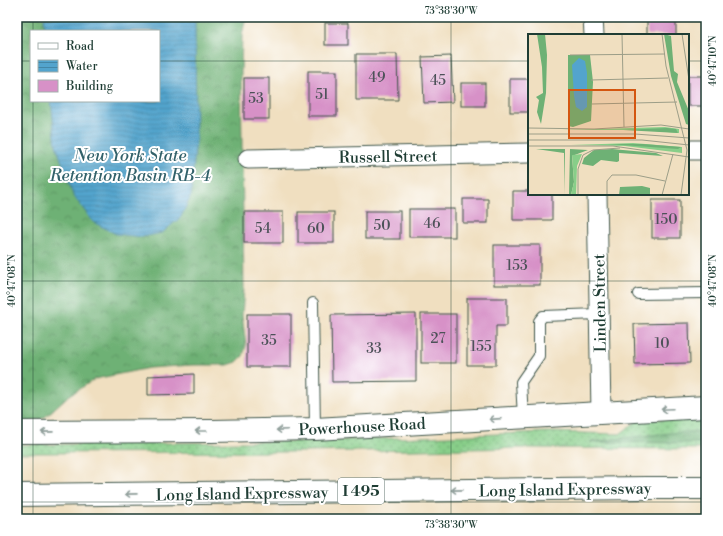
<svg xmlns="http://www.w3.org/2000/svg" width="723" height="536" viewBox="0 0 723 536" font-family="'Libre Bodoni',serif">
<defs>
<pattern id="grass-dots" width="8" height="8" patternUnits="userSpaceOnUse"><rect width="8" height="8" fill="#88ce89"/><path d="M2 2h.1M6 6h.1" fill="none" stroke="#6fa871" stroke-width="1.8" stroke-linecap="round"/></pattern>
<pattern id="forest-crowns" width="20" height="18" patternUnits="userSpaceOnUse"><rect width="20" height="18" fill="#6eb175"/><path d="M2 6a3 3 0 1 1 6 0M12 15a3 3 0 1 1 6 0" fill="none" stroke="#5a9161"/></pattern>
<pattern id="water-rules" width="6" height="5" patternUnits="userSpaceOnUse"><rect width="6" height="5" fill="#53a4cd"/><path d="M0 2.5h6" fill="none" stroke="#4487a7"/></pattern>
</defs>
<rect width="100%" height="100%" fill="#fff"/>
<filter id="ink" filterUnits="userSpaceOnUse"><feTurbulence type="fractalNoise" baseFrequency=".025" numOctaves="2"/><feDisplacementMap in="SourceGraphic" scale="8" xChannelSelector="R" yChannelSelector="G"/><feConvolveMatrix kernelMatrix="1 2 1 2 8 2 1 2 1" color-interpolation-filters="sRGB"/></filter>
<filter id="wash" filterUnits="userSpaceOnUse"><feTurbulence type="fractalNoise" baseFrequency=".012" numOctaves="4" result="noise"/><feDisplacementMap in="SourceGraphic" scale="16" xChannelSelector="R" yChannelSelector="G"/><feGaussianBlur stdDeviation="0.9" result="paint"/><feColorMatrix in="noise" values="0 0 0 0 0 0 0 0 0 0 0 0 0 0 0 0 0 1.4 0 .05"/><feComposite in="paint" operator="in"/></filter>
<g filter="url(#wash)">
<rect width="100%" height="100%" fill="#f0dfc0"/>
<polygon fill="url(#grass-dots)" stroke="#54865e" points="706,418 706,449 526,448 305,452 17,453 17,445 320,441 549,432 620,434 638,420"/>
<g fill="url(#forest-crowns)" stroke="#467754" fill-rule="evenodd">
<path d="M17 17H246L242 35 241 73 244 289 242 315 246 345 243 356 237 362 228 365H192L149 368 95 379 67 397 44 418 27 423 17 422ZM31 31H159V101H31Z"/>
<polygon points="706,431 706,443 590,442 670,433"/>
</g>
<polygon fill="url(#water-rules)" stroke="#397080" points="44,17 195,17 196,138 191,196 181,217 162,233 142,237 116,234 93,222 73,195 56,145 51,101 159,101 159,31 45,31"/>
<g id="blocks">
<g fill="#d791c7">
<rect x="518" y="17" width="30" height="2"/>
<rect x="647" y="20" width="29" height="15"/>
<rect x="325" y="23" width="23" height="22"/>
<polygon points="356,54 397,54 398,100 356,100"/>
<polygon points="451,56 453,102 424,103 422,57"/>
<rect x="308" y="71" width="29" height="45"/>
<rect x="688" y="76" width="18" height="30"/>
<rect x="244" y="78" width="25" height="41"/>
<rect x="510" y="79" width="19" height="33"/>
<rect x="461" y="83" width="24" height="23"/>
<polygon points="513,191 529,191 529,194 552,194 552,220 513,220"/>
<rect x="463" y="199" width="25" height="24"/>
<rect x="652" y="200" width="28" height="38"/>
<rect x="409" y="209" width="46" height="28"/>
<rect x="365" y="211" width="35" height="28"/>
<rect x="244" y="212" width="39" height="31"/>
<rect x="298" y="212" width="36" height="31"/>
<rect x="494" y="245" width="46" height="40"/>
<polygon points="467,298 507,298 507,326 496,326 496,365 467,365"/>
<rect x="247" y="314" width="44" height="53"/>
<polygon points="416,314 416,381 332,382 331,315"/>
<rect x="421" y="314" width="35" height="49"/>
<polygon points="689,323 690,363 635,364 634,324"/>
<polygon points="194,374 194,394 148,395 148,376"/>
</g>
</g>
</g>
<g filter="url(#ink)">
<use href="#blocks" fill-opacity="0" stroke="#3e5549" stroke-width="1"/>
<g fill="none" stroke-linecap="round" stroke-linejoin="round">
<g stroke="#3e5549" stroke-width="12">
<g id="lane">
<polyline points="638,294 706,293"/>
<polyline points="313,303 315,429"/>
<polyline points="523,417 521,382 539,356 539,321 543,316 599,314"/>
</g>
</g>
<g stroke="#3e5549" stroke-width="21">
<g id="street">
<polyline points="593,17 594,35"/>
<polyline points="688,150 706,150"/>
<polyline points="248,159 529,153"/>
<polyline points="597,194 601,412"/>
</g>
</g>
<g stroke="#3e5549" stroke-width="24">
<polyline id="secondary" points="17,432 211,431 315,429 706,407"/>
</g>
<g stroke="#3e5549" stroke-width="24">
<polyline id="highway" points="17,495 648,488 706,488"/>
</g>
<use href="#lane" stroke="#fff" stroke-width="10"/>
<use href="#street" stroke="#fff" stroke-width="19"/>
<use href="#secondary" stroke="#fff" stroke-width="22"/>
<use href="#highway" stroke="#fff" stroke-width="22"/>
</g>
<defs><path id="oneway-shaft" d="M-6 0H5M1.5-3L5.5 0L1.5 3" fill="none" stroke-width="1.6" stroke-linecap="round" stroke-linejoin="round"/></defs>
<g stroke="#8f9e9a">
<use href="#oneway-shaft" transform="translate(667 409) rotate(177)"/>
<use href="#oneway-shaft" transform="translate(495 419) rotate(176)"/>
<use href="#oneway-shaft" transform="translate(282 430) rotate(178)"/>
<use href="#oneway-shaft" transform="translate(201 431) rotate(180)"/>
<use href="#oneway-shaft" transform="translate(47 432) rotate(179)"/>
<use href="#oneway-shaft" transform="translate(457 490) rotate(179)"/>
<use href="#oneway-shaft" transform="translate(131 494) rotate(179)"/>
</g>
</g>
<path fill="none" stroke="#1f3d34" stroke-width="1" stroke-opacity="0.45" d="M33 17V31M451 17V519M17 61H31M159 61H529M688 61H706M33 101V519M17 281H706M17 502H706"/>
<g text-anchor="middle" stroke-width="4" stroke-linejoin="round" paint-order="stroke">
<g font-size="14" fill="#4d5259">
<text x="377" y="82">49</text>
<text x="438" y="85">45</text>
<text x="322" y="99">51</text>
<text x="256" y="103">53</text>
<text x="666" y="224">150</text>
<text x="432" y="228">46</text>
<text x="382" y="230">50</text>
<text x="263" y="233">54</text>
<text x="316" y="233">60</text>
<text x="517" y="270">153</text>
<text x="438" y="343">27</text>
<text x="269" y="345">35</text>
<text x="662" y="348">10</text>
<text x="481" y="351">155</text>
<text x="374" y="353">33</text>
</g>
<rect fill="#fff" stroke="#627771" stroke-width="1" x="338" y="478" width="46" height="26" rx="3"/>
<g font-size="15" font-weight="bold" fill="#1f3d34">
<text x="361" y="496">I 495</text>
</g>
<g font-size="16" fill="#1f3d34" stroke="#fff">
<text transform="translate(388 156) rotate(-1)" y="6">Russell Street</text>
<text transform="translate(599 303) rotate(-91)" y="6">Linden Street</text>
<text transform="translate(362 426) rotate(-3)" y="6">Powerhouse Road</text>
<text transform="translate(565 489) rotate(-1)" y="6">Long Island Expressway</text>
<text transform="translate(242 493) rotate(-1)" y="6">Long Island Expressway</text>
</g>
<g font-size="17" font-style="italic" fill="#31616a" stroke="#fff">
<text x="130" y="161">New York State<tspan x="130" dy="20">Retention Basin RB-4</tspan></text>
</g>
</g>
<g transform="translate(528 34)">
<rect width="161" height="161" fill="#f0dfc0"/>
<path d="M137 93 151 95V99L115 96H34ZM105 109 154 113V119L97 112 43 111Z" fill="#88ce89"/>
<path d="M9 0H17L19 21 18 59 13 90 9 78 11 66 8 63 15 59 14 33ZM136 0 143 2 146 37 150 40 149 48 161 77V91L158 90 143 42ZM40 21H62L65 48 63 87 45 93 40 92ZM139 94 148 95 150 99 95 96ZM80 110H115L153 113 150 115ZM8 115H37V161L36 119ZM42 115 60 116 44 122 46 148 43 161H41ZM84 115 128 119 135 122 91 119V127L89 128 73 126 65 132 54 130 56 124 66 116ZM114 152 122 154V161H91L92 153Z" fill="#6eb175"/>
<path d="M54 120 49 132 48 161H43L46 148 44 121Z" fill="#88ce89"/>
<path d="M51 24 57 27 59 39V73L54 77 48 73 46 62 44 31Z" fill="#53a4cd"/>
<path fill="none" stroke="#9c9e88" stroke-width="1" d="M94 0 96 93M134 0 138 32 159 116 153 161M154 0 161 46M42 21 137 20M63 46 140 44M64 70 149 68M0 94 66 95 133 91 161 95M0 100H107L161 104M0 106H114L161 111M0 112H85L161 123M50 161V135L55 121 65 116 92 114M79 161V147L84 141H108L137 147M134 161 145 120"/>
<path fill="#d45610" fill-opacity="0.15" stroke="#d45610" stroke-width="2" d="M41 56H107V104H41Z"/>
<rect width="161" height="161" fill="none" stroke="#1f3d34" stroke-width="2"/>
</g>
<rect width="723" height="536" fill="none" stroke="#fff" stroke-width="44"/>
<rect x="30" y="30" width="130" height="72" fill="#ffffff" stroke="#a5b1ae"/>
<rect x="38" y="43" width="20" height="6" fill="#ffffff" stroke="#a5b1ae"/>
<text x="66" y="50" font-size="12" fill="#1f3d34">Road</text>
<rect x="38" y="60" width="20" height="12" fill="url(#water-rules)" stroke="#a5b1ae"/>
<text x="66" y="70" font-size="12" fill="#1f3d34">Water</text>
<rect x="38" y="80" width="20" height="12" fill="#d791c7" stroke="#a5b1ae"/>
<text x="66" y="90" font-size="12" fill="#1f3d34">Building</text>
<rect x="22" y="22" width="679" height="492" fill="none" stroke="#1f3d34" stroke-width="1.5"/>
<g font-size="10" text-anchor="middle" fill="#1f3d34">
<text x="451" y="14">73°38'30"W</text>
<text transform="translate(712 61) rotate(-90)" y="4">40°47'10"N</text>
<text transform="translate(11 281) rotate(-90)" y="4">40°47'08"N</text>
<text transform="translate(712 281) rotate(-90)" y="4">40°47'08"N</text>
<text x="451" y="528">73°38'30"W</text>
</g>
</svg>
